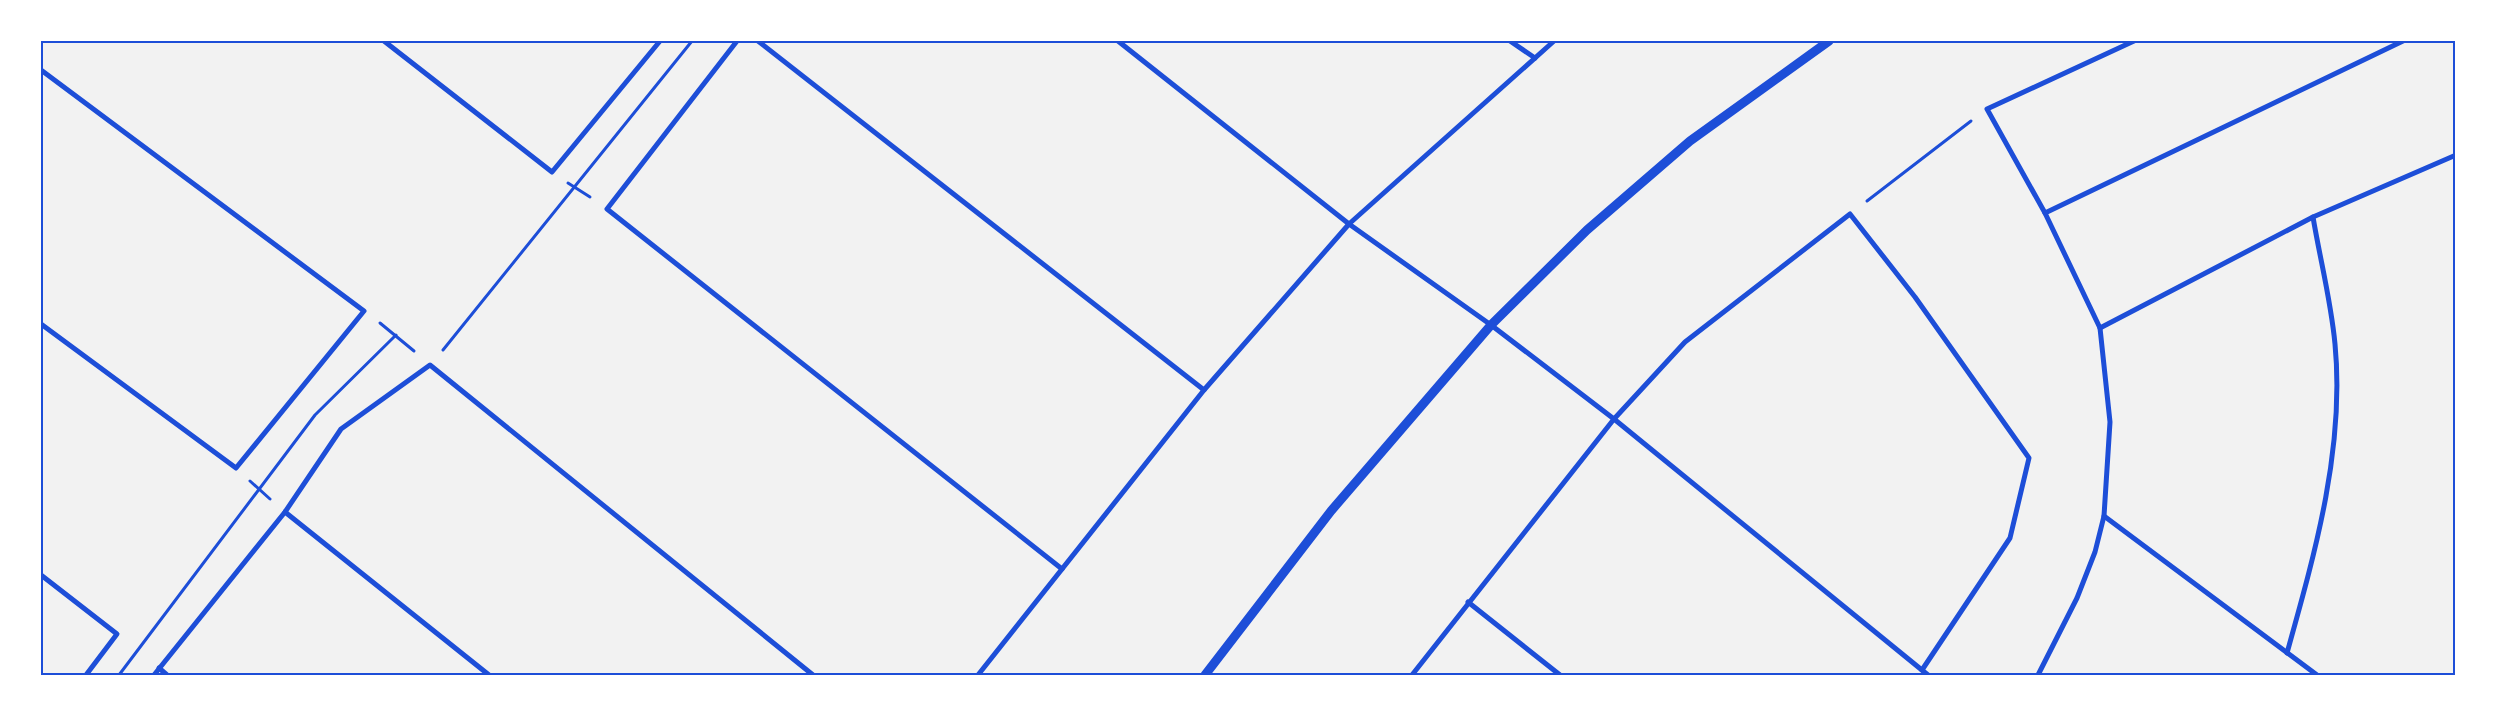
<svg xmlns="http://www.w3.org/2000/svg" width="2497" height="716" viewBox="0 0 2497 716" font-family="'PT Serif',serif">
<rect width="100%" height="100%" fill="#f2f2f2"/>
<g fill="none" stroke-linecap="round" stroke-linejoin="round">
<g stroke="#1d4ed8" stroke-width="3">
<polyline points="568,183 590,197"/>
<polyline points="1867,201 1971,121"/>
<polyline points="380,323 414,351"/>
<polyline points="443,350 692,41"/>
<polyline points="250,481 270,499"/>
<polyline points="119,675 315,415 396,335"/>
</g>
<g stroke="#1d4ed8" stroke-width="5">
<polyline points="384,41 552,172 660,41"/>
<polyline points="737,41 607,209 1062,569"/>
<polyline points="758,41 1204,390"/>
<polyline points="1118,41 1349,224 1491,325 1614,419 1928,675"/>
<polyline points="1510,41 1535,58"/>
<polyline points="41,70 364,311 236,468 41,324"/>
<polyline points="2045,213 2403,41"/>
<polyline points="2100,328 2313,217 2456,155"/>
<polyline points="285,512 489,675"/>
<polyline points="2104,516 2317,675"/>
<polyline points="41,575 117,634 86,675"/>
<polyline points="1468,602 1560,675"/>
<path d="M2287 653C2315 553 2345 448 2335 344 2331 301 2320 259 2313 217"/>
<polyline points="159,668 167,675"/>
<polyline points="154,675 285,512 341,429 430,365 813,675"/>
<polyline points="978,675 1204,390 1349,224 1554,41"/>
<polyline points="1412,675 1614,419 1685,342 1850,214 1915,297 2029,458 2010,538 1922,670"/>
<polyline points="2038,675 2077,598 2095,552 2104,516 2110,422 2100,328 2045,213 1987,109 2134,41"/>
</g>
<polyline stroke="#1d4ed8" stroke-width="9" points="1205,675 1331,511 1491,325 1587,230 1690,141 1829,41"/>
</g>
<rect width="2497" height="716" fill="none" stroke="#ffffff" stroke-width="85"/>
<rect x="42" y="42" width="2412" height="632" fill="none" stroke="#1d4ed8" stroke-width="2"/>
</svg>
